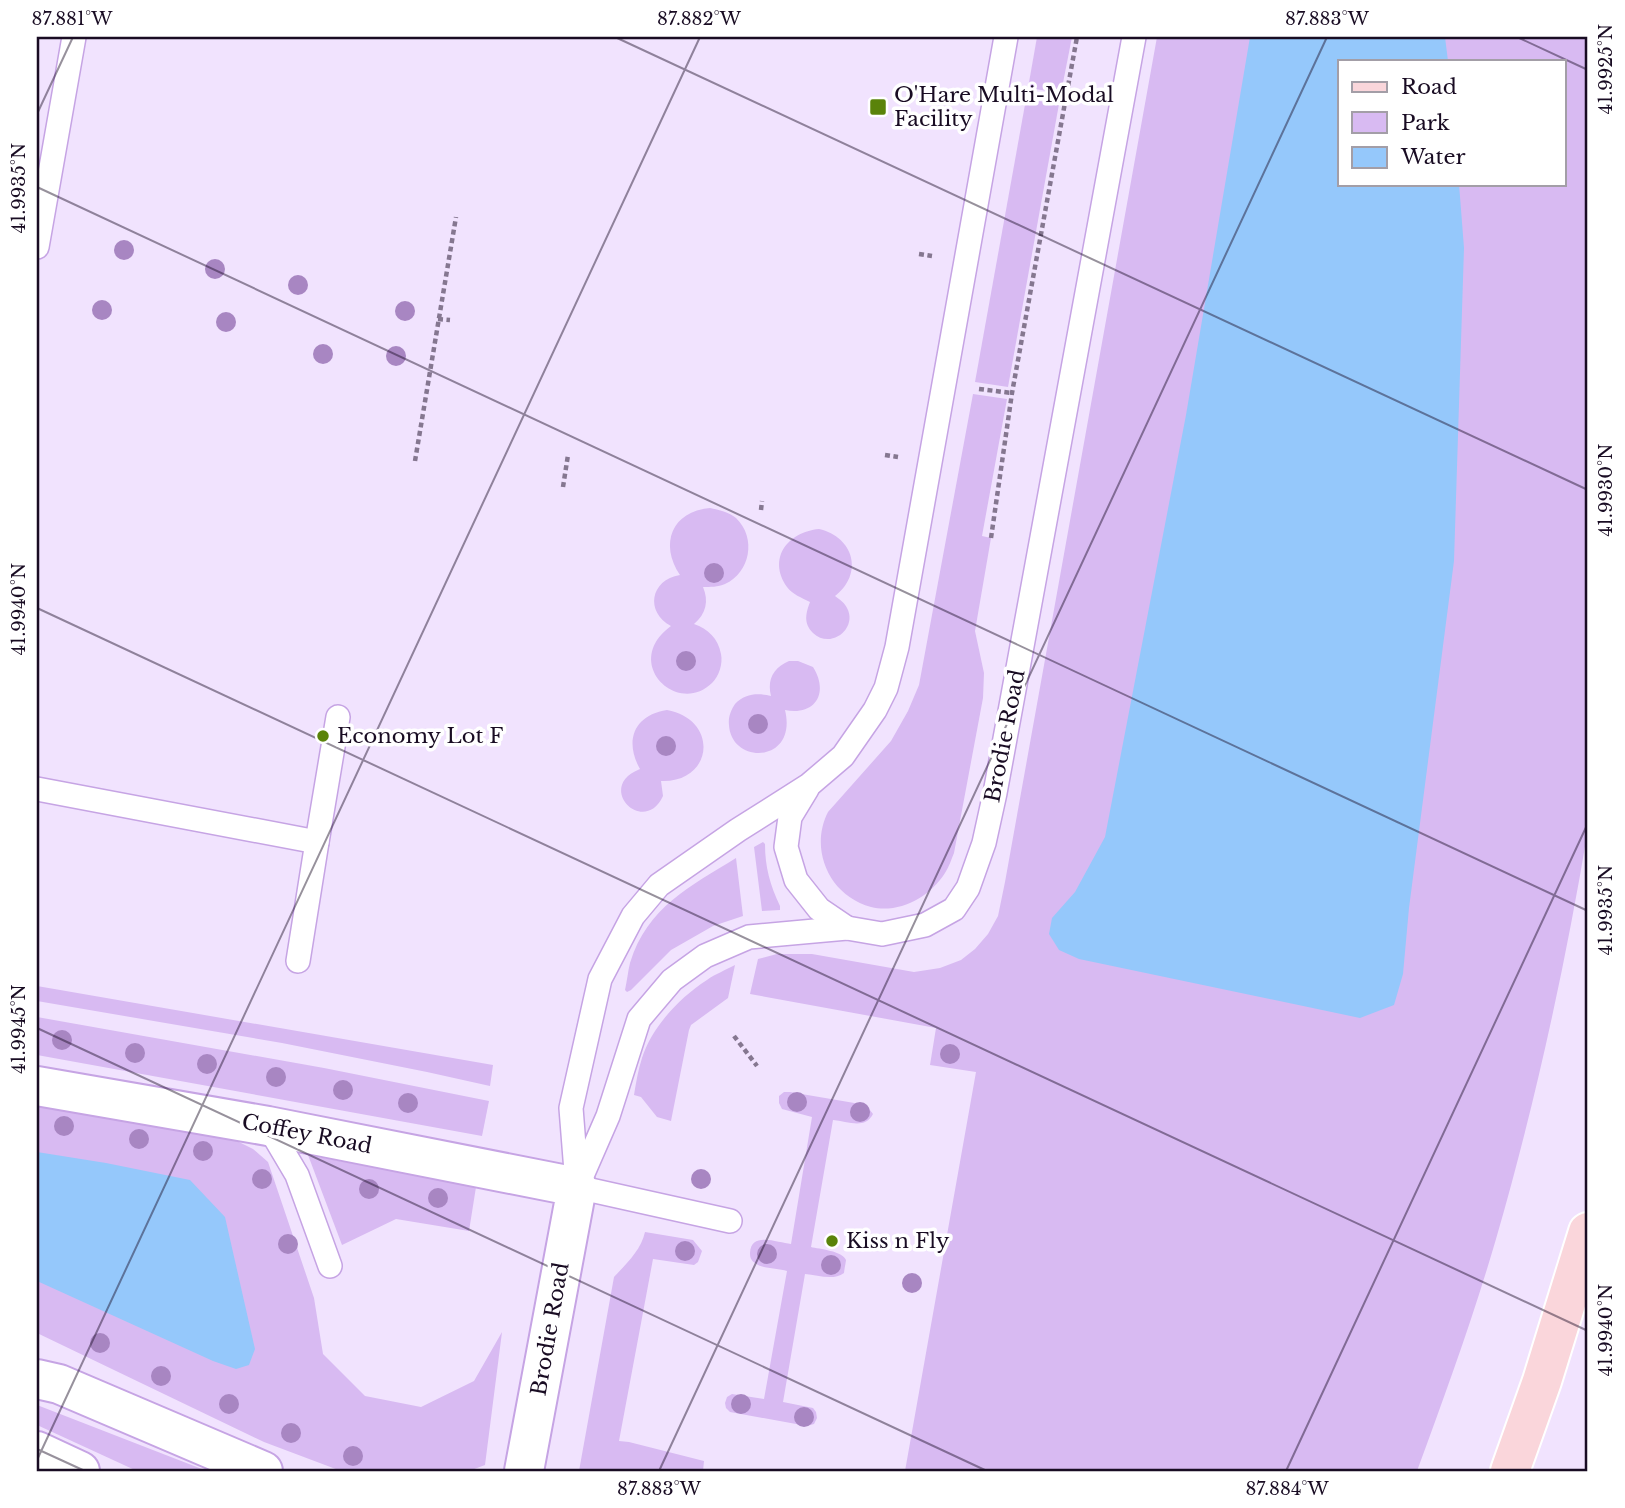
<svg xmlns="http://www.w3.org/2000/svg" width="1625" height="1508" viewBox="0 0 1625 1508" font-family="'Libre Baskerville',serif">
<rect width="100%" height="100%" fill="#f1e3fe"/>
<g fill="#d8baf2" fill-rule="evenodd">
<polygon points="1037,37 1072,37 1061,93 1028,88"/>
<path d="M1157 37H1588V829C1565 967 1535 1104 1496 1239 1473 1318 1445 1395 1417 1471H905L976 1072 930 1065 936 1028 750 994 758 959 777 954H812L914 972 940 968 961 960 975 949 988 934 998 916 1005 882ZM1340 61H1564V184H1340Z"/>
<polygon points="1026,99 1059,104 1008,387 975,382"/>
<path d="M973 394 1007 399 982 536 991 538 975 631 984 673 983 698 954 853C951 860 949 867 945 873 930 897 899 914 871 907 829 896 809 849 828 812L891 741 908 711 919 685Z"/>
<path d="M710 508C719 510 729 512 736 518 757 538 750 573 725 584 718 587 710 587 703 587 709 601 706 614 694 624 708 629 718 638 721 654 723 664 719 676 712 683 677 717 621 662 671 626 645 612 650 580 680 575 659 544 672 511 710 508Z"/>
<path d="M819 529C854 537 864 574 835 596 839 599 845 603 847 608 858 628 831 650 813 633 803 623 806 613 810 602 802 598 792 594 787 587 767 558 788 532 819 529Z"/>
<path d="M789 661H798L813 667C829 692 816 716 785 710 798 764 731 765 729 725 728 717 731 710 735 704 745 693 759 693 771 696 767 680 773 668 789 661Z"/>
<path d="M667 710C720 720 713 783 661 781L663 796C644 837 594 787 640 769 624 741 634 715 667 710Z"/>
<path d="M763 842 765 844C765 867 770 885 780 906V910L762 911 754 847Z"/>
<path d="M736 858 743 916 713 926 671 950 631 990 627 992 625 990C627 981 628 971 630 963 647 907 691 886 736 858Z"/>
<path d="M735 965 728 998 691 1025 689 1030 671 1121 657 1117 641 1097 634 1095C636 1083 638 1070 642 1058 652 1027 679 998 707 980 715 974 726 970 735 965Z"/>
<polygon points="37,986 493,1065 490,1086 427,1072 282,1043 37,1001"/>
<polygon points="37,1017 324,1068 489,1101 482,1136 37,1055"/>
<path d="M784 1092H790L866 1105 873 1114C865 1130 847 1121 833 1120L811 1247C819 1249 843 1251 846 1260 846 1261 844 1272 844 1273 833 1281 818 1275 805 1274L783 1402 813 1408 816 1412 817 1418 814 1424 807 1426 730 1412 726 1408 725 1403 727 1397 732 1394 764 1399 787 1271C778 1268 762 1269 755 1263 751 1260 750 1258 750 1253 751 1231 778 1243 791 1244L812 1117 782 1109 779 1103V1096Z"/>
<polygon points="37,1103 229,1137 253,1149 268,1162 314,1298 323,1354 365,1396 421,1407 474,1381 502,1332 485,1465 469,1471 341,1471 264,1442 37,1333"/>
<polygon points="308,1155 476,1187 469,1231 396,1219 342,1245"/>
<path d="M645 1232 693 1240 702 1251 698 1262 694 1265 653 1259 619 1441 629 1442 704 1461 703 1471H579L614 1277C627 1263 641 1250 645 1232Z"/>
<polygon points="37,1405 207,1471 137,1471 37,1425"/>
</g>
<g fill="#95c8fb">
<polygon points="1250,37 1445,37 1448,61 1340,61 1340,184 1459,184 1464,248 1454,561 1409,908 1403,974 1394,1005 1360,1018 1079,959 1059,950 1049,934 1052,918 1075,892 1105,837 1186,415"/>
<polygon points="37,1152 106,1163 190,1180 225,1217 255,1349 249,1365 236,1369 213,1361 37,1281"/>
</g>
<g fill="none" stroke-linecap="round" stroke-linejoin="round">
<g stroke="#c6a4e4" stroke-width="26">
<g id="service">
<polyline points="37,247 74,37"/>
<polyline points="37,789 317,842 298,961"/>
<polyline points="807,789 790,817 786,847 796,880 819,909 847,928"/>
<polyline points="317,842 338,717"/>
<polyline points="268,1126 297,1175 330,1266"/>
<polyline points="577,1184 571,1108 600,979 633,916 659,885 738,830 809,785 843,756 875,710 886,688 897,647 1006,37"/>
<polyline points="577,1187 608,1116 639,1019 672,980 705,956 749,937 847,928 882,934 925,925 954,909 968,888 984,843 995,793 1134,37"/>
<polyline points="577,1187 730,1221"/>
</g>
</g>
<g stroke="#c6a4e4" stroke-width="42">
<g id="minor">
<polyline points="37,1086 268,1126 577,1187 524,1471"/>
<polyline points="37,1379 59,1384 263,1471"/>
<polyline points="37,1451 80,1471"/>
</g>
</g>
<g stroke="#fff" stroke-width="42">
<polyline id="primary" points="1510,1471 1542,1381 1588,1232"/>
</g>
<g stroke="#857790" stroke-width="4.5" stroke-dasharray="5 3.5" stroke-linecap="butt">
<polyline points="1031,95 1065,100"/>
<polyline points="919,254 932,256"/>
<polyline points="438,319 450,320"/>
<polyline points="979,389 1012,393"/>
<polyline points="885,455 898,457"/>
<polyline points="415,461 456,217"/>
<polyline points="563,487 568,455"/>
<polyline points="761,510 762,501"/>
<polyline points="991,538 1012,393 1077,37"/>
<polyline points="734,1036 757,1066"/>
</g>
<use href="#service" stroke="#fff" stroke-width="23"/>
<use href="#minor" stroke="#fff" stroke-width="38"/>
<use href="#primary" stroke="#fad6db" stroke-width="38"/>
</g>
<g fill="#a886c2">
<circle cx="124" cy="250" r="10"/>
<circle cx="215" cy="269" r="10"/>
<circle cx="298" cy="285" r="10"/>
<circle cx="102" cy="310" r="10"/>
<circle cx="405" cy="311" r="10"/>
<circle cx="226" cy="322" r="10"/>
<circle cx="323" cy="354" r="10"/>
<circle cx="396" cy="356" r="10"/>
<circle cx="714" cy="573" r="10"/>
<circle cx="686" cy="661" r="10"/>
<circle cx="758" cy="724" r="10"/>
<circle cx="666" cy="746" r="10"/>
<circle cx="62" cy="1040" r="10"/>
<circle cx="135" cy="1053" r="10"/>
<circle cx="950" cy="1054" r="10"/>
<circle cx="207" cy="1064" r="10"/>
<circle cx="276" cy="1077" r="10"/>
<circle cx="343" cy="1090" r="10"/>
<circle cx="797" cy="1102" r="10"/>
<circle cx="408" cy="1103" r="10"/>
<circle cx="860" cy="1112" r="10"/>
<circle cx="64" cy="1126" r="10"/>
<circle cx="139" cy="1139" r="10"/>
<circle cx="203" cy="1151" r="10"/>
<circle cx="262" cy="1179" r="10"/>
<circle cx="701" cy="1179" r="10"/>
<circle cx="369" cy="1189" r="10"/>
<circle cx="438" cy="1198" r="10"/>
<circle cx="288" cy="1244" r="10"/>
<circle cx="685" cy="1251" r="10"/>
<circle cx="767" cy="1254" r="10"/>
<circle cx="831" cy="1265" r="10"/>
<circle cx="912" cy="1283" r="10"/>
<circle cx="100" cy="1343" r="10"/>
<circle cx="161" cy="1376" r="10"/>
<circle cx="229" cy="1404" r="10"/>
<circle cx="741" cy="1404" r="10"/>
<circle cx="804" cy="1417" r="10"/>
<circle cx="291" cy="1433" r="10"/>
<circle cx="353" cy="1456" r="10"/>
</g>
<path fill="none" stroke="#190c23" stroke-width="2" stroke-opacity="0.45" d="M615 37 1588 490M1517 37 1588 70M37 114 73 37M37 187 1588 911M37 608 1588 1331M37 1028 987 1471M37 1449 85 1471M37 1460 700 37M659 1471 1327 37M1286 1471 1588 823"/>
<g fill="#5a830a" stroke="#fff" stroke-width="2.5">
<rect x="869" y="98" width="18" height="18" rx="3.5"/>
<circle cx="323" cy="736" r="7"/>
<circle cx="832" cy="1241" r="7"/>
</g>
<g text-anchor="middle" stroke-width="7" stroke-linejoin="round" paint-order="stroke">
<g font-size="21" fill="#190c23" stroke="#fff" text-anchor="start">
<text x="894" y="102">O'Hare Multi-Modal<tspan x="894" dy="24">Facility</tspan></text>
<text x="337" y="743">Economy Lot F</text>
<text x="846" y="1248">Kiss n Fly</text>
</g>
<g font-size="21" fill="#190c23" stroke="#fff">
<text transform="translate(1005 736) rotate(-79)" y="7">Brodie Road</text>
<text transform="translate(307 1134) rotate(11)" y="7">Coffey Road</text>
<text transform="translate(550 1329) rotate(-80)" y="7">Brodie Road</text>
</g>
</g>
<rect width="1625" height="1508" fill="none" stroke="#ffffff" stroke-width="77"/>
<rect x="1338" y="60" width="228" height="126" fill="#ffffff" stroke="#a39ea7" stroke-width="2"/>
<rect x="1352" y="82" width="35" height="10" fill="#fad6db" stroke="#a39ea7" stroke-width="2"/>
<text x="1401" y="94" font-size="21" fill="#190c23">Road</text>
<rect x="1352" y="112" width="35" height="21" fill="#d8baf2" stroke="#a39ea7" stroke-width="2"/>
<text x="1401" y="130" font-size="21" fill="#190c23">Park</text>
<rect x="1352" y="147" width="35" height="21" fill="#95c8fb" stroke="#a39ea7" stroke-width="2"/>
<text x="1401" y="164" font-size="21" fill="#190c23">Water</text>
<rect x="38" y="38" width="1548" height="1432" fill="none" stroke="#190c23" stroke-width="2.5"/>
<g font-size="18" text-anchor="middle" fill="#190c23">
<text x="72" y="25">87.881°W</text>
<text x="699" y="25">87.882°W</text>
<text x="1327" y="25">87.883°W</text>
<text transform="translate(1606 69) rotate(-90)" y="6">41.9925°N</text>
<text transform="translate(19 188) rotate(-90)" y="6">41.9935°N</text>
<text transform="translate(1606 490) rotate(-90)" y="6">41.9930°N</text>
<text transform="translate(19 609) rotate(-90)" y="6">41.9940°N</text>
<text transform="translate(1606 910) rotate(-90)" y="6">41.9935°N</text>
<text transform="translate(19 1029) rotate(-90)" y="6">41.9945°N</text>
<text transform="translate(1606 1330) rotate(-90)" y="6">41.9940°N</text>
<text x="659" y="1495">87.883°W</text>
<text x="1287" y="1495">87.884°W</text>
</g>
</svg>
